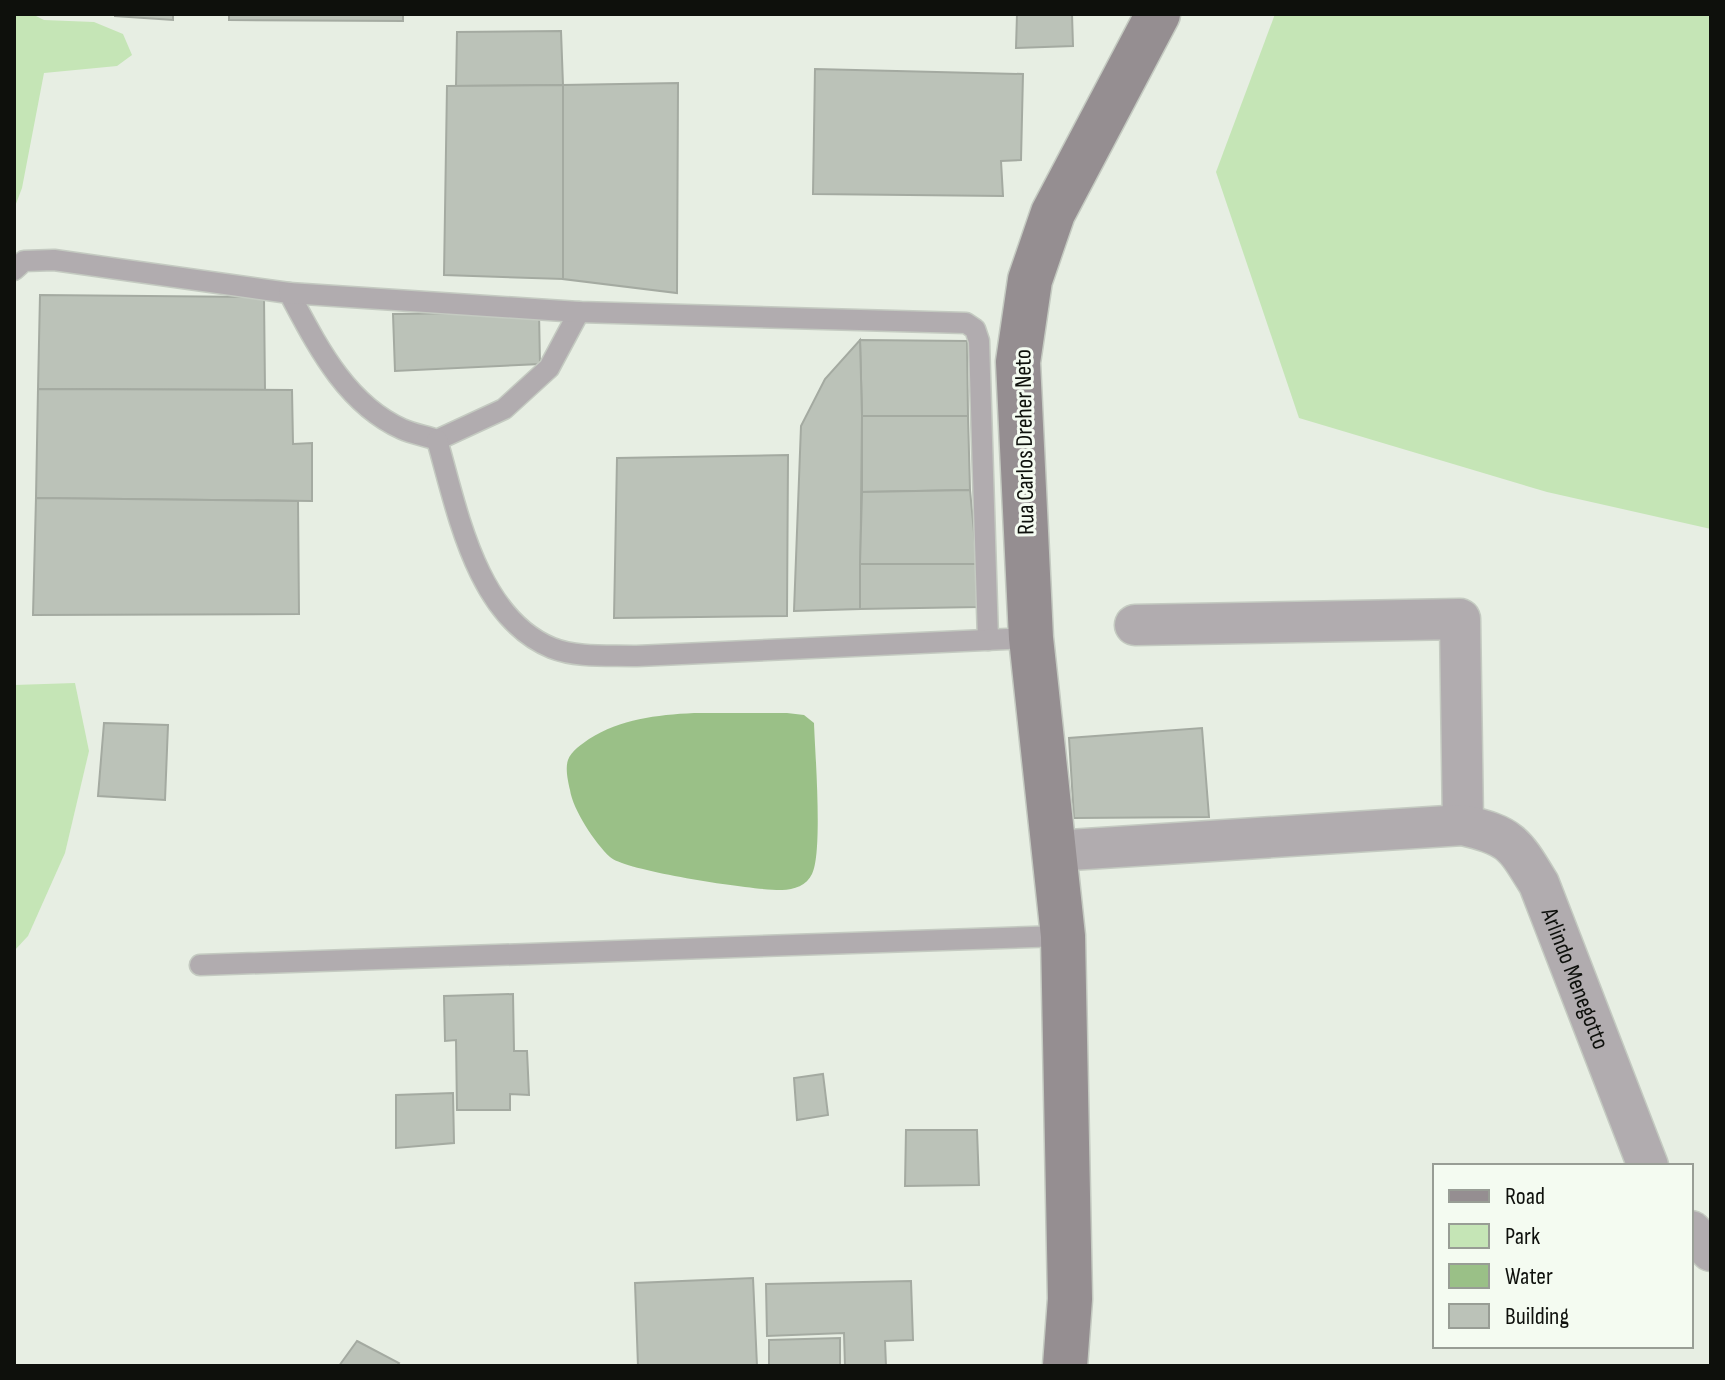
<svg xmlns="http://www.w3.org/2000/svg" width="1725" height="1380" viewBox="0 0 1725 1380" font-family="'Sofia Sans Condensed',sans-serif">
<rect width="100%" height="100%" fill="#e7eee3"/>
<g fill="#c5e5b6">
<polygon points="14,14 32,14 44,20 94,22 123,34 132,55 117,66 44,73 22,188 14,209"/>
<polygon points="1275,14 1711,14 1711,529 1547,492 1299,418 1216,172"/>
<polygon points="75,683 89,751 65,853 28,936 14,951 14,685"/>
</g>
<path fill="#9ac087" d="M694 713H787L804 715 814 723C815 752 823 853 812 874 807 885 794 890 782 890 758 891 624 871 610 857 595 843 573 810 570 790 568 782 565 768 568 760 571 751 582 744 589 739 621 719 656 715 694 713Z"/>
<g fill="#bbc2b8" stroke="#a4aaa1" stroke-width="2">
<polygon points="115,14 173,14 173,20 115,16"/>
<polygon points="229,14 403,14 403,21 229,20"/>
<polygon points="1017,14 1072,14 1073,46 1016,48"/>
<polygon points="561,31 563,85 456,86 457,32"/>
<polygon points="815,69 1023,74 1021,160 1001,161 1003,196 813,194"/>
<polygon points="678,83 677,293 563,279 563,85"/>
<polygon points="563,85 563,279 444,275 447,86"/>
<polygon points="40,295 264,297 265,390 38,389"/>
<polygon points="539,312 540,364 395,371 393,314"/>
<polygon points="860,340 967,341 968,416 862,416"/>
<polygon points="860,340 862,416 860,609 794,611 801,426 825,379"/>
<polygon points="38,389 292,390 293,444 312,443 312,501 36,498"/>
<polygon points="862,416 968,416 970,490 862,492"/>
<polygon points="788,455 787,616 614,618 617,458"/>
<polygon points="970,490 977,564 860,564 862,492"/>
<polygon points="36,498 298,501 299,614 33,615"/>
<polygon points="860,564 977,564 980,607 860,609"/>
<polygon points="104,723 168,725 165,800 98,796"/>
<polygon points="1202,728 1209,817 1074,818 1069,738"/>
<polygon points="513,994 514,1051 527,1051 529,1095 510,1094 510,1110 457,1110 456,1040 445,1041 444,996"/>
<polygon points="823,1074 828,1115 797,1120 794,1078"/>
<polygon points="453,1093 454,1143 396,1148 396,1095"/>
<polygon points="906,1130 977,1130 979,1185 905,1186"/>
<polygon points="753,1278 757,1366 638,1366 635,1283"/>
<polygon points="911,1281 913,1340 885,1341 886,1366 845,1366 844,1333 767,1336 766,1284"/>
<polygon points="840,1338 840,1366 769,1366 769,1340"/>
<polygon points="357,1341 399,1363 397,1366 339,1366"/>
</g>
<g fill="none" stroke-linecap="round" stroke-linejoin="round">
<g stroke="#c4cac1" stroke-width="23">
<g id="service">
<path d="M14 270 24 261 54 260 289 293C317 345 345 403 402 429 413 434 426 436 437 440L504 409 549 368 579 312"/>
<polyline points="289,293 579,312 966,323 975,329 979,341 988,640"/>
<path d="M437 440C457 509 476 617 552 648 577 658 610 655 637 656L1031 638"/>
<polyline points="200,965 1063,936"/>
</g>
</g>
<g stroke="#c4cac1" stroke-width="43">
<g id="minor">
<polyline points="1135,625 1460,619 1463,825"/>
<path id="s1" d="M1054 851 1463 825C1511 836 1514 843 1539 884L1648 1166"/>
<polyline points="1691,1231 1711,1251"/>
</g>
</g>
<g stroke="#c4cac1" stroke-width="47">
<polyline id="secondary" points="1065,1366 1070,1299 1063,936 1031,638 1018,362 1030,280 1053,213 1158,14"/>
</g>
<use href="#service" stroke="#b1acaf" stroke-width="20"/>
<use href="#minor" stroke="#b1acaf" stroke-width="40"/>
<use href="#secondary" stroke="#958e91" stroke-width="44"/>
</g>
<g text-anchor="middle" stroke-width="6" stroke-linejoin="round" paint-order="stroke">
<g font-size="24" fill="#0e100c" stroke="#f4fbf1">
<text transform="translate(1024 442) rotate(-91)" y="8">Rua Carlos Dreher Neto</text>
<text dy="8" stroke="none"><textPath href="#s1" startOffset="612">Arlindo Menegotto</textPath></text>
</g>
</g>
<rect width="1725" height="1380" fill="none" stroke="#0e100c" stroke-width="32"/>
<rect x="1433" y="1164" width="260" height="184" fill="#f4fbf1" stroke="#989d95" stroke-width="2"/>
<rect x="1449" y="1190" width="40" height="12" fill="#958e91" stroke="#989d95" stroke-width="2"/>
<text x="1505" y="1204" font-size="24" fill="#0e100c">Road</text>
<rect x="1449" y="1224" width="40" height="24" fill="#c5e5b6" stroke="#989d95" stroke-width="2"/>
<text x="1505" y="1244" font-size="24" fill="#0e100c">Park</text>
<rect x="1449" y="1264" width="40" height="24" fill="#9ac087" stroke="#989d95" stroke-width="2"/>
<text x="1505" y="1284" font-size="24" fill="#0e100c">Water</text>
<rect x="1449" y="1304" width="40" height="24" fill="#bbc2b8" stroke="#989d95" stroke-width="2"/>
<text x="1505" y="1324" font-size="24" fill="#0e100c">Building</text>
</svg>
